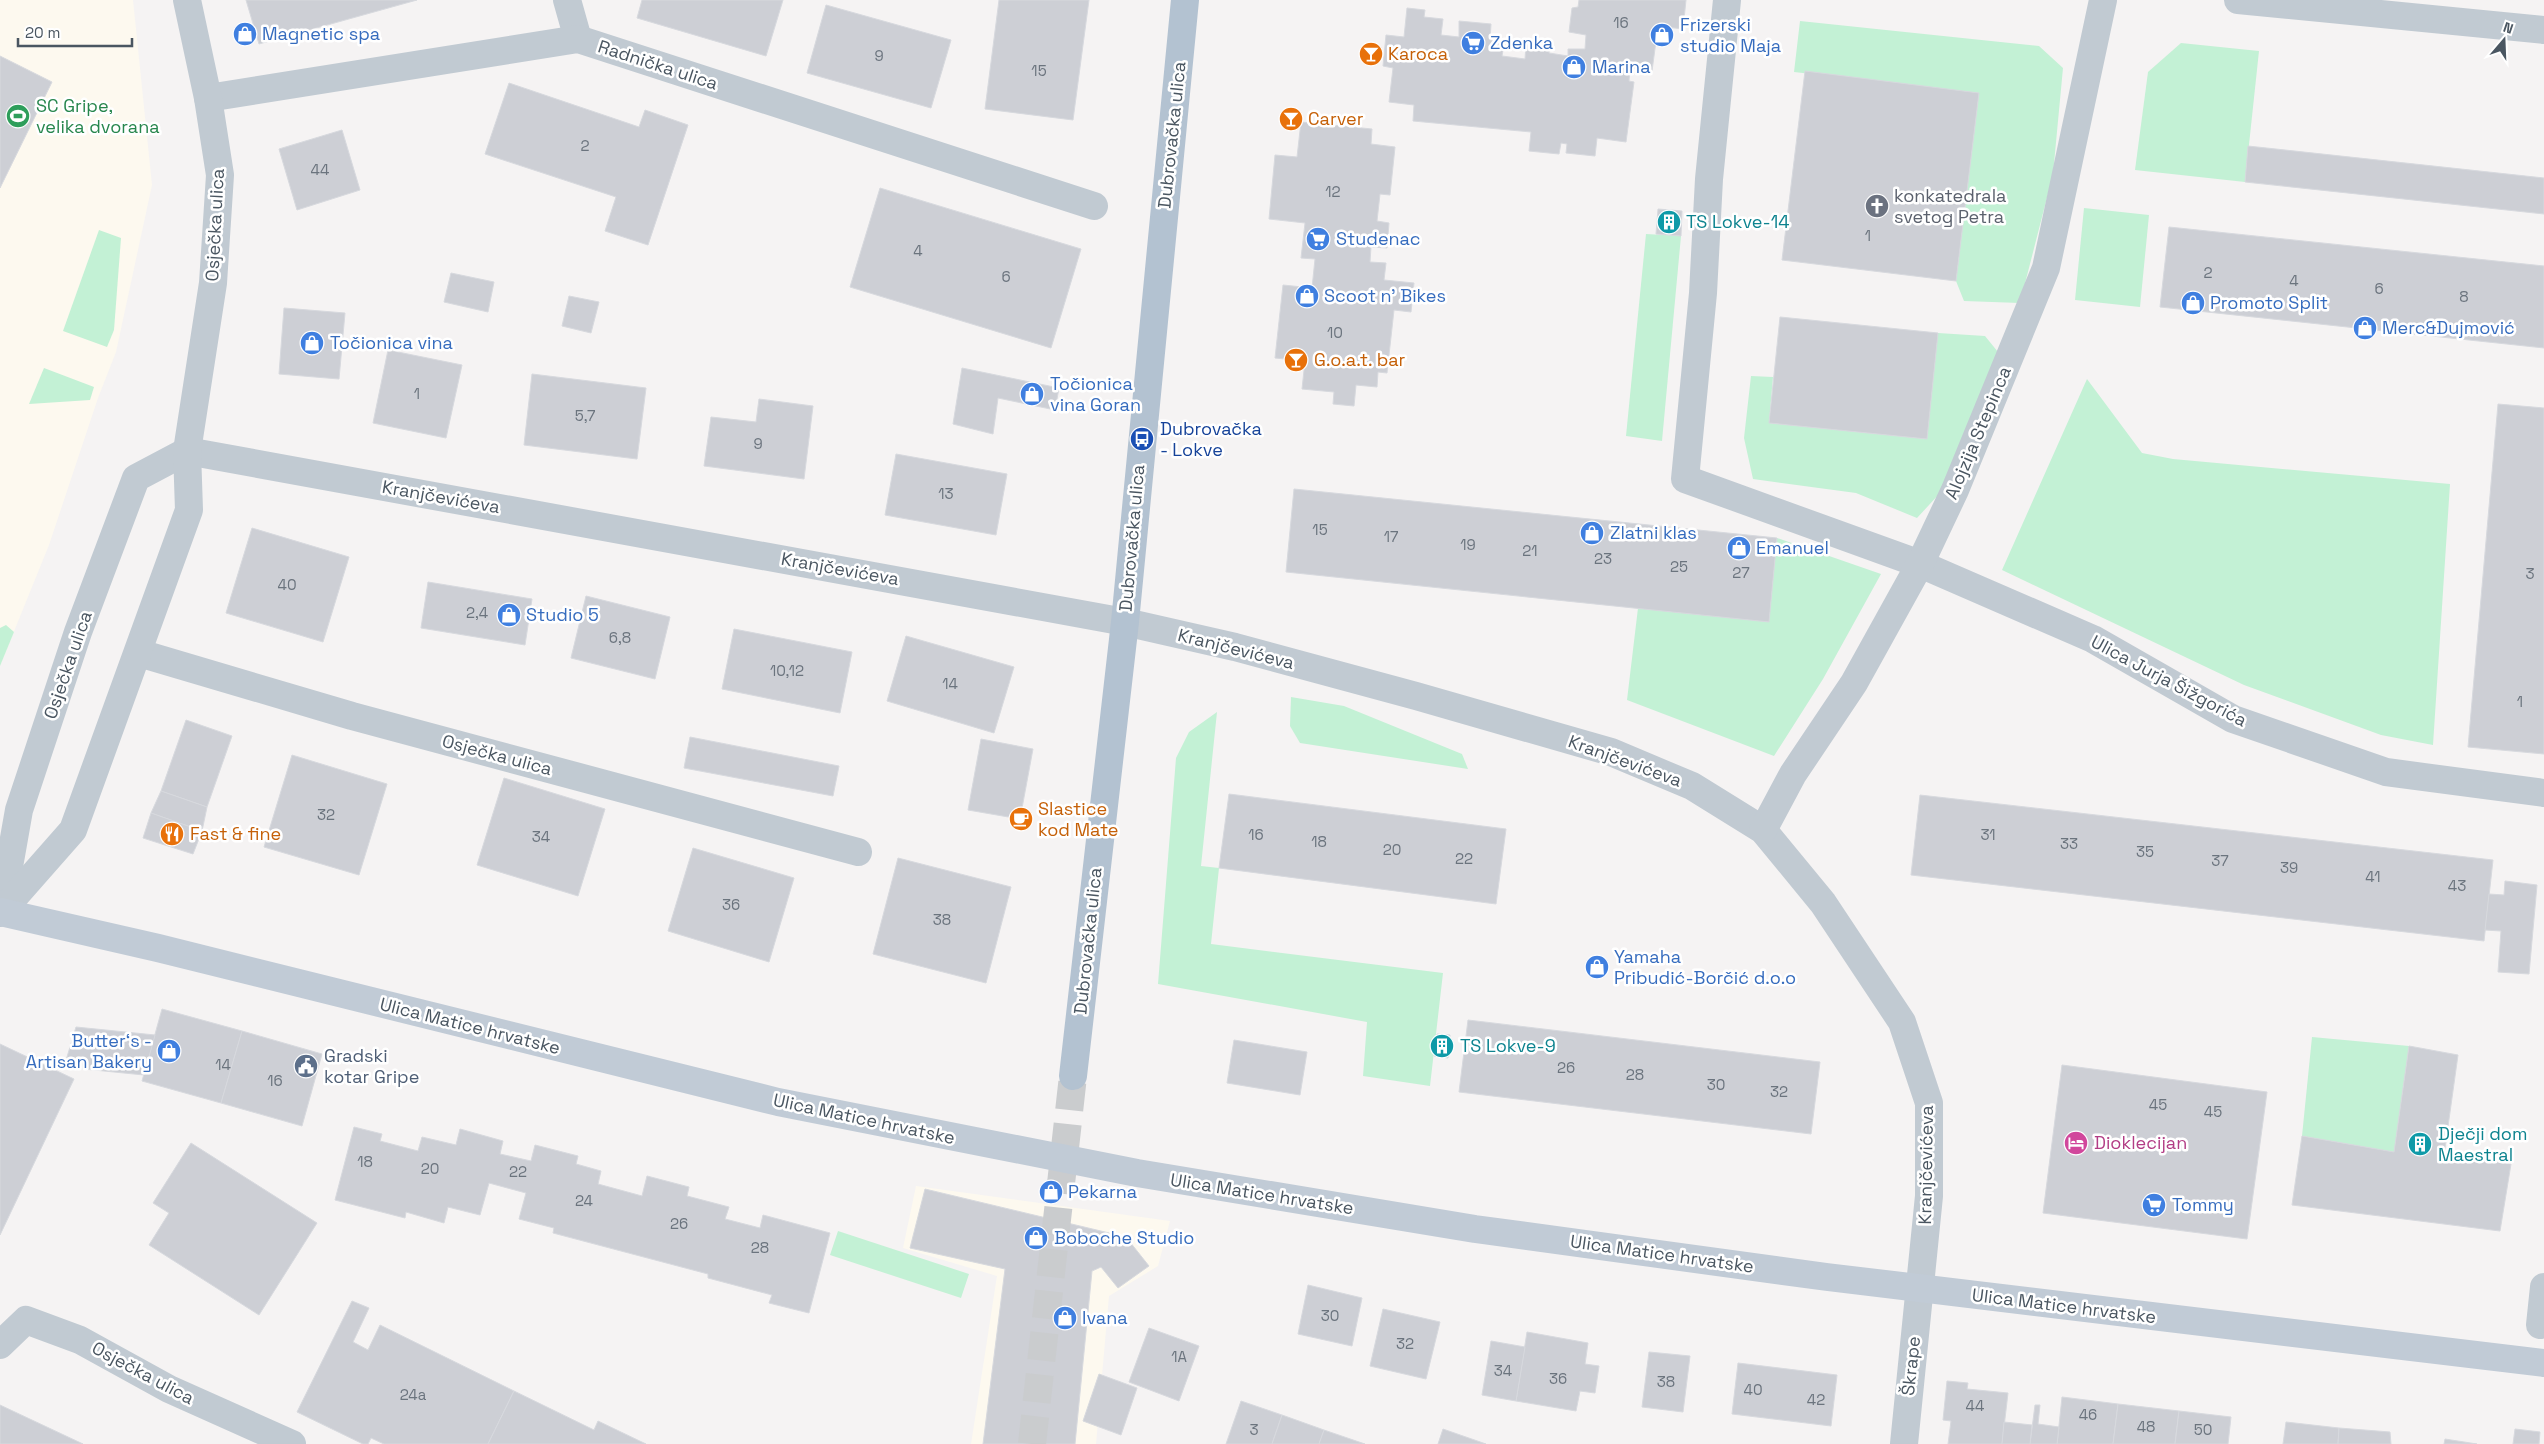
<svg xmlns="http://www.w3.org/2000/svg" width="2544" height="1444" viewBox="0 0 2544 1444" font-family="'Space Grotesk',sans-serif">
<rect width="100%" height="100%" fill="#f5f3f3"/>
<g fill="#fdf9ef">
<polygon points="0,0 133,0 152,185 116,352 98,398 49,545 0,666"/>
<polygon points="916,1186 1170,1221 1158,1266 1109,1296 1096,1444 971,1444 997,1276 903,1248"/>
</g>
<g fill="#c3f1d5">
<polygon points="1800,21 2039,46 2063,68 2053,174 2020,303 1964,301 1956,281 1979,93 1794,72"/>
<polygon points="2181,43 2259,51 2245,182 2135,170 2148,72"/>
<polygon points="2084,208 2149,215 2140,307 2075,300"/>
<polygon points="99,230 121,238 114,330 107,347 63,331"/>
<polygon points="1646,234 1681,236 1662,441 1626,436"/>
<polygon points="1938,333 1985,336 1998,352 1941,492 1917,518 1856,493 1753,479 1744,438 1751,376 1773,377 1769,423 1927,439"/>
<polygon points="44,368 94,387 90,400 29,404"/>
<polygon points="2087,379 2142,453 2173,459 2450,484 2433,745 2381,735 2244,685 2002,570"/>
<polygon points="1777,538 1881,574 1823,679 1774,756 1627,700 1638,608 1769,622"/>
<polygon points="6,625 14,632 0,666 0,628"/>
<polygon points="1291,697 1344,706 1462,754 1468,769 1300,743 1290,726"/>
<polygon points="1217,712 1201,866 1219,868 1211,944 1443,973 1430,1086 1363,1076 1367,1022 1158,984 1176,758 1189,732"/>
<polygon points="2312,1037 2409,1046 2394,1152 2302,1136"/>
<polygon points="838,1231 969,1274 961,1298 830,1255"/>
</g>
<g fill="#cdcfd5" stroke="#d7d9de">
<polygon points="246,0 417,0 259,44"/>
<polygon points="642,0 783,0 766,56 637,18"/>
<polygon points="999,0 1089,0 1073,120 985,109"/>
<polygon points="1579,0 1686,0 1683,29 1658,26 1652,71 1630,68 1629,81 1634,82 1626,142 1597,138 1595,156 1566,153 1567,144 1561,143 1559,154 1529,151 1531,132 1413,121 1414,105 1389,102 1393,68 1383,66 1386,35 1404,37 1407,8 1425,10 1424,17 1443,19 1441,35 1459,37 1459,21 1491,24 1490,40 1504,44 1502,56 1525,59 1526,45 1549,46 1549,53 1568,56 1568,49 1585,49 1586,35 1569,32 1572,8 1578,7"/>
<polygon points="826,5 951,40 931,108 807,73"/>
<polygon points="0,56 52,82 0,188"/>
<polygon points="1805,71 1979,93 1956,281 1782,260"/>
<polygon points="509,83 639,127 645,110 688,125 648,245 605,231 616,197 485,154"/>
<polygon points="1301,122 1372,129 1371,144 1395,147 1390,195 1380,194 1377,221 1389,223 1387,248 1371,247 1370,262 1386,263 1384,280 1414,283 1411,312 1394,310 1387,373 1378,372 1377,387 1356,385 1354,406 1333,404 1334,392 1302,389 1305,361 1275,358 1283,285 1312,288 1315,259 1301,258 1305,223 1269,219 1275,155 1297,157"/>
<polygon points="342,130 360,190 297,210 279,149"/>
<polygon points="2248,146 2544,178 2544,214 2245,182"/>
<polygon points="880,188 1081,249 1051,348 850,287"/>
<polygon points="1658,209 1682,211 1681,236 1656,234"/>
<polygon points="2169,227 2544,266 2544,348 2160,307"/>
<polygon points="451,273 494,282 488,312 444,302"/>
<polygon points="569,296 599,302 591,333 562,326"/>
<polygon points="284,308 345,313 339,379 279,374"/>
<polygon points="1780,317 1938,333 1927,439 1769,423"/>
<polygon points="388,350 462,365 446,438 373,423"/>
<polygon points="962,368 1059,388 1055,410 998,398 993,434 953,424"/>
<polygon points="532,374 646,388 637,459 524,445"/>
<polygon points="759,399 813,406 804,479 704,466 711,417 756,422"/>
<polygon points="2498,404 2544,408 2544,754 2468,747"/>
<polygon points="896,454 1007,474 996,535 885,515"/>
<polygon points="1294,489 1777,538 1769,622 1286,572"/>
<polygon points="252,528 349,557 323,642 226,613"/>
<polygon points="428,582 532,599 525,645 421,628"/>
<polygon points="586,596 670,617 655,679 571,658"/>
<polygon points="734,629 852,652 840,713 722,689"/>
<polygon points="906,636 1014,667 994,733 887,701"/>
<polygon points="186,720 232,736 207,807 161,791"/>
<polygon points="690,737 839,766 833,796 684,768"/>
<polygon points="981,739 1033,749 1020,819 968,810"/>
<polygon points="292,755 387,784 359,875 264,847"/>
<polygon points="504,778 605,809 578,896 477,865"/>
<polygon points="161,791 207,807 202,831 151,813"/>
<polygon points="1229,794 1506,829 1496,904 1219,868"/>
<polygon points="1920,795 2493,860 2484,941 1911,875"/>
<polygon points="151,813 202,831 193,854 143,838"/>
<polygon points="693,848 794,878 769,962 668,931"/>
<polygon points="898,858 1011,887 986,983 873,954"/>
<polygon points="2505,881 2537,885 2529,974 2498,972 2501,931 2485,930 2489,894 2504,895"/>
<polygon points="162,1009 242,1031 221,1103 142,1081"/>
<polygon points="1468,1020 1820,1062 1811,1134 1459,1092"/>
<polygon points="76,1027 155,1035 144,1075 64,1067"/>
<polygon points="242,1031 322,1054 302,1126 221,1103"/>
<polygon points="1437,1034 1450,1035 1448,1058 1434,1056"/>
<polygon points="1234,1040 1307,1052 1300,1095 1227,1083"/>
<polygon points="0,1044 74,1079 0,1235"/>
<polygon points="2409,1046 2458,1055 2444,1155 2511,1164 2500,1231 2292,1205 2302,1136 2394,1152"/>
<polygon points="2062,1065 2267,1092 2247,1239 2043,1213"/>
<polygon points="354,1127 382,1134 380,1141 418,1151 422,1137 456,1145 460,1129 503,1141 500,1154 531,1161 535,1145 578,1156 576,1164 601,1171 598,1184 642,1196 647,1176 689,1187 687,1196 729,1207 725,1219 760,1228 763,1215 830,1233 809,1313 769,1303 772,1295 708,1278 708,1274 553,1233 554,1228 519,1219 526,1193 489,1183 480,1215 448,1207 444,1223 406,1212 405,1218 335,1200"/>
<polygon points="191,1143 317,1223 259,1315 149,1245 169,1213 153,1203"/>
<polygon points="925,1189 1126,1237 1149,1266 1118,1288 1101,1267 1092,1271 1075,1444 983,1444 1005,1269 910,1248"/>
<polygon points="1308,1285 1362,1298 1352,1346 1298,1334"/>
<polygon points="352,1301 369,1308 353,1342 368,1350 380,1325 514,1391 488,1444 384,1444 371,1438 368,1444 363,1444 297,1412"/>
<polygon points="1383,1309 1440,1322 1426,1379 1370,1366"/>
<polygon points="1149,1328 1199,1346 1179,1401 1129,1382"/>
<polygon points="1527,1332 1588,1343 1585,1364 1599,1366 1595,1393 1580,1391 1576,1411 1516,1401"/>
<polygon points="1491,1341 1525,1347 1516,1401 1482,1395"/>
<polygon points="1649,1352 1690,1356 1683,1412 1642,1407"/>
<polygon points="1738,1363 1837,1375 1831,1426 1732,1414"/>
<polygon points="1099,1374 1137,1388 1121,1435 1083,1421"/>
<polygon points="1947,1381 1968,1383 1967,1389 2008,1393 2002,1444 1948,1444 1951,1421 1943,1420"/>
<polygon points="514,1391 594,1430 598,1421 646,1444 488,1444"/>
<polygon points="2062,1397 2118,1404 2113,1444 2057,1444"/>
<polygon points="1241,1401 1282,1415 1272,1444 1226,1444"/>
<polygon points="2118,1404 2179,1411 2175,1444 2113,1444"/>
<polygon points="0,1405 83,1444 0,1444"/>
<polygon points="2035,1405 2040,1405 2038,1424 2059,1427 2057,1444 2030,1444"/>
<polygon points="2179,1411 2231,1417 2228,1444 2175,1444"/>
<polygon points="1282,1415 1324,1430 1319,1444 1272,1444"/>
<polygon points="2004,1422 2032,1425 2030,1444 2002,1444"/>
<polygon points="2286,1422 2339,1428 2338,1444 2283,1444"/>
<polygon points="2339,1428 2390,1432 2391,1444 2338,1444"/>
<polygon points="1443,1429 1486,1444 1438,1444"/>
<polygon points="2515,1429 2540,1432 2539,1444 2513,1444"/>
<polygon points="1324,1430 1365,1444 1319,1444"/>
<polygon points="2445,1439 2477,1444 2444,1444"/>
</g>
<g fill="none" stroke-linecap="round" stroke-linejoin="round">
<polyline stroke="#caccce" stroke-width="28" stroke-dasharray="28 14" stroke-linecap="butt" points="1032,1444 1073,1076"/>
<g stroke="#c1cad2" stroke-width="28">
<polyline points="567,0 578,39"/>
<polyline points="1727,0 1709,179 1703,293 1685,479 1920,564 2093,639 2233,719 2386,772 2544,793"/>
<polyline points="2238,0 2544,30"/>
<polyline points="208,98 578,39 1094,206"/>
<polyline points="187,451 1125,622 1235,647 1416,696 1611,752 1692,786 1763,830 1823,903 1902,1022 1929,1103 1929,1196 1904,1444"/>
<polyline points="139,653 352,716 858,852"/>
<polyline points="1763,830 1793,774 1854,683 1920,564 1955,490 2046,268 2103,0"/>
<polyline points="1,912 19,810 78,632 136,478 187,451"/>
<polyline points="0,913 73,830 189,510 187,451 213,283 220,175 208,98 187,0"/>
<polyline points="2540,1325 2544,1287"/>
<polyline points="0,1345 26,1320 80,1340 169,1389 292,1444"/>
</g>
<polyline stroke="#c1cbd6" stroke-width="28" points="0,912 158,948 778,1102 1137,1173 1475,1229 1827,1277 2544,1363"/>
<polyline stroke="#b3c2d1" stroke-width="28" points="1073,1076 1125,622 1185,0"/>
</g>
<defs>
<g id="shop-disc" transform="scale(1.25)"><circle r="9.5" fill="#3f7fe0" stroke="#fff"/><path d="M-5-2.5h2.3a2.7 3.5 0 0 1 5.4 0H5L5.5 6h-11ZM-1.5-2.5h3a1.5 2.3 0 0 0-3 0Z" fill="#fff"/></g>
<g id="supermarket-disc" transform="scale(1.25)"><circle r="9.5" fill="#3f7fe0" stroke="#fff"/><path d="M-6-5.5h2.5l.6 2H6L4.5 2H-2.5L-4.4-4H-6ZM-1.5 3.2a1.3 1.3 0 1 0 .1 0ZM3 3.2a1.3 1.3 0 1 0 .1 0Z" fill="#fff"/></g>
<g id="bar-disc" transform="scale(1.25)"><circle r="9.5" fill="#e8710a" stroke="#fff"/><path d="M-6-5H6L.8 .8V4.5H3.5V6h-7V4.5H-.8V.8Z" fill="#fff"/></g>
<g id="stadium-disc" transform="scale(1.25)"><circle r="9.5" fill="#2e9e5b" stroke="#fff"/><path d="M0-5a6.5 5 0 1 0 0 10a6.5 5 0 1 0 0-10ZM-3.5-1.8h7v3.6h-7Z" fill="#fff"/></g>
<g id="church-disc" transform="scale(1.25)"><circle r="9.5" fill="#6b7280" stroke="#fff"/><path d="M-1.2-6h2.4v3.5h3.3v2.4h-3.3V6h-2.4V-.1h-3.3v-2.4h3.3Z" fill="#fff"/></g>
<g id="building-disc" transform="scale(1.25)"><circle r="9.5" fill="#0f9aa8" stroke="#fff"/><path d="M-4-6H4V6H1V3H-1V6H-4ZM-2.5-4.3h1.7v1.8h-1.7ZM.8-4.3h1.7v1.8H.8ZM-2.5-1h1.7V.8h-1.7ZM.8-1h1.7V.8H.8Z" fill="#fff"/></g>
<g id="bus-disc" transform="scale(1.25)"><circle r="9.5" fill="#1a4fb4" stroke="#fff"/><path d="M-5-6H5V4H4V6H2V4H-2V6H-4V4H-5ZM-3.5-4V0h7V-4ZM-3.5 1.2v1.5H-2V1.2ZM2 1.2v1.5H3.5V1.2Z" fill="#fff"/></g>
<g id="cafe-disc" transform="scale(1.25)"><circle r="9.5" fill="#e8710a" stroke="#fff"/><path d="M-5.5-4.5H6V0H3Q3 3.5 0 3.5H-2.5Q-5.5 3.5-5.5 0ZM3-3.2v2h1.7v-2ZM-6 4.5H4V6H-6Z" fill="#fff"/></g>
<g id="restaurant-disc" transform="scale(1.25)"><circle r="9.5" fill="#e8710a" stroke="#fff"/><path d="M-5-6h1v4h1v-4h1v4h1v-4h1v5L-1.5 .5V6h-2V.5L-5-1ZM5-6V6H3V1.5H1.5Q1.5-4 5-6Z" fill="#fff"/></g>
<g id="civic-disc" transform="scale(1.25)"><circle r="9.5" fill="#5c6f8a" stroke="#fff"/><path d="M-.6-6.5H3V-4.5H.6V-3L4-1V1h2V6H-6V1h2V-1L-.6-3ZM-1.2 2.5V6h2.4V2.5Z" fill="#fff"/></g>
<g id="hotel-disc" transform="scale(1.25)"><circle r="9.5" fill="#d1479c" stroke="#fff"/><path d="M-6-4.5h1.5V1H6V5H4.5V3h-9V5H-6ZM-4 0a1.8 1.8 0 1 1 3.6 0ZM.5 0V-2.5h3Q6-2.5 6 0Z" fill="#fff"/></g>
</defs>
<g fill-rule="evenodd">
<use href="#shop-disc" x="245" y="34"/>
<use href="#shop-disc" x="1662" y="35"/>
<use href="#supermarket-disc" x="1473" y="43"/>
<use href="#bar-disc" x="1371" y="54"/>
<use href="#shop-disc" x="1574" y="67"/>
<use href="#stadium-disc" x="18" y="116"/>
<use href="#bar-disc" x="1291" y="119"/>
<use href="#church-disc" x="1877" y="206"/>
<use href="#building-disc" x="1669" y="222"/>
<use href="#supermarket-disc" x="1318" y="239"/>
<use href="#shop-disc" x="1307" y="296"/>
<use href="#shop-disc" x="2193" y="303"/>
<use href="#shop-disc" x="2365" y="328"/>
<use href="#shop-disc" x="312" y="343"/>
<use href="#bar-disc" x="1296" y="360"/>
<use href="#shop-disc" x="1032" y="394"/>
<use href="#bus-disc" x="1142" y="439"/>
<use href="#shop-disc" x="1592" y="533"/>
<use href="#shop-disc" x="1739" y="548"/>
<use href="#shop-disc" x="509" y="615"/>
<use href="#cafe-disc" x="1021" y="819"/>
<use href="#restaurant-disc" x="172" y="834"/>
<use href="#shop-disc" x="1597" y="967"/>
<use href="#building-disc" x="1442" y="1046"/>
<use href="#shop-disc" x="169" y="1051"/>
<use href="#civic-disc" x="306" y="1066"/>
<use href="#hotel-disc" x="2076" y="1143"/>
<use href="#building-disc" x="2420" y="1144"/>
<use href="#shop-disc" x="1051" y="1192"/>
<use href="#supermarket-disc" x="2154" y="1205"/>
<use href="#shop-disc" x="1036" y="1238"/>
<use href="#shop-disc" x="1065" y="1318"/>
</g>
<g text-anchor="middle" stroke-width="5" stroke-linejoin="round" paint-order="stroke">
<g font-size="15" fill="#6b747e">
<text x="1621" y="28">16</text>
<text x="879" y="61">9</text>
<text x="1039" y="76">15</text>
<text x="585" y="151">2</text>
<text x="320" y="175">44</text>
<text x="1333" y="197">12</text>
<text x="1868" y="241">1</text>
<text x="918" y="256">4</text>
<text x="2208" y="278">2</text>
<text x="1006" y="282">6</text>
<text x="2294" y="286">4</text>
<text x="2379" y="294">6</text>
<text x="2464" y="302">8</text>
<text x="1335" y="338">10</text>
<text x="417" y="399">1</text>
<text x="585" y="421">5,7</text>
<text x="758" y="449">9</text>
<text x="946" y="499">13</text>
<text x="1320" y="535">15</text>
<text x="1391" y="542">17</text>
<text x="1468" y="550">19</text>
<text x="1530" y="556">21</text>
<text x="1603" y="564">23</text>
<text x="1679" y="572">25</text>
<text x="1741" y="578">27</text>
<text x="2530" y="579">3</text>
<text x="287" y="590">40</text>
<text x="477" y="618">2,4</text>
<text x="620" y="643">6,8</text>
<text x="787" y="676">10,12</text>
<text x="950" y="689">14</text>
<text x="2520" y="707">1</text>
<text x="326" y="820">32</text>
<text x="1256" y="840">16</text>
<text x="1988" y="840">31</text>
<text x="541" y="842">34</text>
<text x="1319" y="847">18</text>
<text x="2069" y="849">33</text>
<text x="1392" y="855">20</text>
<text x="2145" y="857">35</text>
<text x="1464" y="864">22</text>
<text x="2220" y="866">37</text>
<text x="2289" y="873">39</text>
<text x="2373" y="882">41</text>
<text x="2457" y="891">43</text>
<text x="731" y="910">36</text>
<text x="942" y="925">38</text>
<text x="223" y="1070">14</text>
<text x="1566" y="1073">26</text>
<text x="1635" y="1080">28</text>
<text x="275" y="1086">16</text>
<text x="1716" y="1090">30</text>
<text x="1779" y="1097">32</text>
<text x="2158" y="1110">45</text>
<text x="2213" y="1117">45</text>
<text x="365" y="1167">18</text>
<text x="430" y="1174">20</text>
<text x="518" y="1177">22</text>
<text x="584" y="1206">24</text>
<text x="679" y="1229">26</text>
<text x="760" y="1253">28</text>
<text x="1330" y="1321">30</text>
<text x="1405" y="1349">32</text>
<text x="1179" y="1362">1A</text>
<text x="1503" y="1376">34</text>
<text x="1558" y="1384">36</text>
<text x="1666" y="1387">38</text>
<text x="1753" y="1395">40</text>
<text x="413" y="1400">24a</text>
<text x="1816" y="1405">42</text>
<text x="1975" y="1411">44</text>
<text x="2088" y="1420">46</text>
<text x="2146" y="1432">48</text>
<text x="1254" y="1435">3</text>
<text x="2203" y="1435">50</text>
</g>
<g font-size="18" fill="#366cbe" stroke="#fff" text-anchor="start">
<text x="1680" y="31">Frizerski<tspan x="1680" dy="21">studio Maja</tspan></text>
<text x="262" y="40">Magnetic spa</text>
<text x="1490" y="49">Zdenka</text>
<text x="1592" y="73">Marina</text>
<text x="1336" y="245">Studenac</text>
<text x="1324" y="302">Scoot n' Bikes</text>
<text x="2210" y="309">Promoto Split</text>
<text x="2382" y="334">Merc&amp;Dujmović</text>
<text x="330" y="349">Točionica vina</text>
<text x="1050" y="390">Točionica<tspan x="1050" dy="21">vina Goran</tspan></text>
<text x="1610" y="539">Zlatni klas</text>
<text x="1756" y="554">Emanuel</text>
<text x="526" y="621">Studio 5</text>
<text x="1614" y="963">Yamaha<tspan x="1614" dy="21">Pribudić-Borčić d.o.o</tspan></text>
<text x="152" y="1047" text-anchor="end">Butter‘s -<tspan x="152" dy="21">Artisan Bakery</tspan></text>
<text x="1068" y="1198">Pekarna</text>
<text x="2172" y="1211">Tommy</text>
<text x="1054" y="1244">Boboche Studio</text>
<text x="1082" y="1324">Ivana</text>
</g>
<g font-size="18" fill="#c56008" stroke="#fff" text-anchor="start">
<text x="1388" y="60">Karoca</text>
<text x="1308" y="125">Carver</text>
<text x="1314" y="366">G.o.a.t. bar</text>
<text x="1038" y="815">Slastice<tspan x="1038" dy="21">kod Mate</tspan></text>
<text x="190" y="840">Fast &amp; fine</text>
</g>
<g font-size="18" fill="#4a5661" stroke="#fff">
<text transform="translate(658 65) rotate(18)" y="6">Radnička ulica</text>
<text transform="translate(1172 135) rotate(-84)" y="6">Dubrovačka ulica</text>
<text transform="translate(215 225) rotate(-87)" y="6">Osječka ulica</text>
<text transform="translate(1978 433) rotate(-67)" y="6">Alojzija Stepinca</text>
<text transform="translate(441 497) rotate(10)" y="6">Kranjčevićeva</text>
<text transform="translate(1132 538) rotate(-85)" y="6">Dubrovačka ulica</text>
<text transform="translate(840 569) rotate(10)" y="6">Kranjčevićeva</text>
<text transform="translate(1236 649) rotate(14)" y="6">Kranjčevićeva</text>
<text transform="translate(68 665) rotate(-71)" y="6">Osječka ulica</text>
<text transform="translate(2169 681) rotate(28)" y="6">Ulica Jurja Šižgorića</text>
<text transform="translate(497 755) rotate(15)" y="6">Osječka ulica</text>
<text transform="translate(1625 761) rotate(20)" y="6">Kranjčevićeva</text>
<text transform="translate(1088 941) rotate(-84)" y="6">Dubrovačka ulica</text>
<text transform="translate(470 1026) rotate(14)" y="6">Ulica Matice hrvatske</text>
<text transform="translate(864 1119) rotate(12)" y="6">Ulica Matice hrvatske</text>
<text transform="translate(1926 1165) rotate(-89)" y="6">Kranjčevićeva</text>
<text transform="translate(1262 1194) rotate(9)" y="6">Ulica Matice hrvatske</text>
<text transform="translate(1662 1254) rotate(8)" y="6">Ulica Matice hrvatske</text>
<text transform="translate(2064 1306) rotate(7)" y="6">Ulica Matice hrvatske</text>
<text transform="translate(1911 1366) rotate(-84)" y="6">Škrape</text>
<text transform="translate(143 1373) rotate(28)" y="6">Osječka ulica</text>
</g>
<g font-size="18" fill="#27864d" stroke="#fff" text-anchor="start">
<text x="36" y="112">SC Gripe,<tspan x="36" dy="21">velika dvorana</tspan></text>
</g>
<g font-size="18" fill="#5b616d" stroke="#fff" text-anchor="start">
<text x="1894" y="202">konkatedrala<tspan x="1894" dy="21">svetog Petra</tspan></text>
</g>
<g font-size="18" fill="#0d838f" stroke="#fff" text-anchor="start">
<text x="1686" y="228">TS Lokve-14</text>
<text x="1460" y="1052">TS Lokve-9</text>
<text x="2438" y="1140">Dječji dom<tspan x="2438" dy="21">Maestral</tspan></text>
</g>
<g font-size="18" fill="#164399" stroke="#fff" text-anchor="start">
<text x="1160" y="435">Dubrovačka<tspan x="1160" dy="21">- Lokve</tspan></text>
</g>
<g font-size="18" fill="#4e5e75" stroke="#fff" text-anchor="start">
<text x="324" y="1062">Gradski<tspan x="324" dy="21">kotar Gripe</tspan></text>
</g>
<g font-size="18" fill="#b23c85" stroke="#fff" text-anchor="start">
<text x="2094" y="1149">Dioklecijan</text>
</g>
</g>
<g transform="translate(2504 40) rotate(19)" stroke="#ffffff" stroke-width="4" paint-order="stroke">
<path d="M0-4L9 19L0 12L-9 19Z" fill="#4a5661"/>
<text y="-8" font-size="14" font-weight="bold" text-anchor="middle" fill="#4a5661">N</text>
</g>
<path d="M18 38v8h114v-8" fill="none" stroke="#4a5661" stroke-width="2.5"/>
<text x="25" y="38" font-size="15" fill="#4a5661" stroke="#ffffff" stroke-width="4" paint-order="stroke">20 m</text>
</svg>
